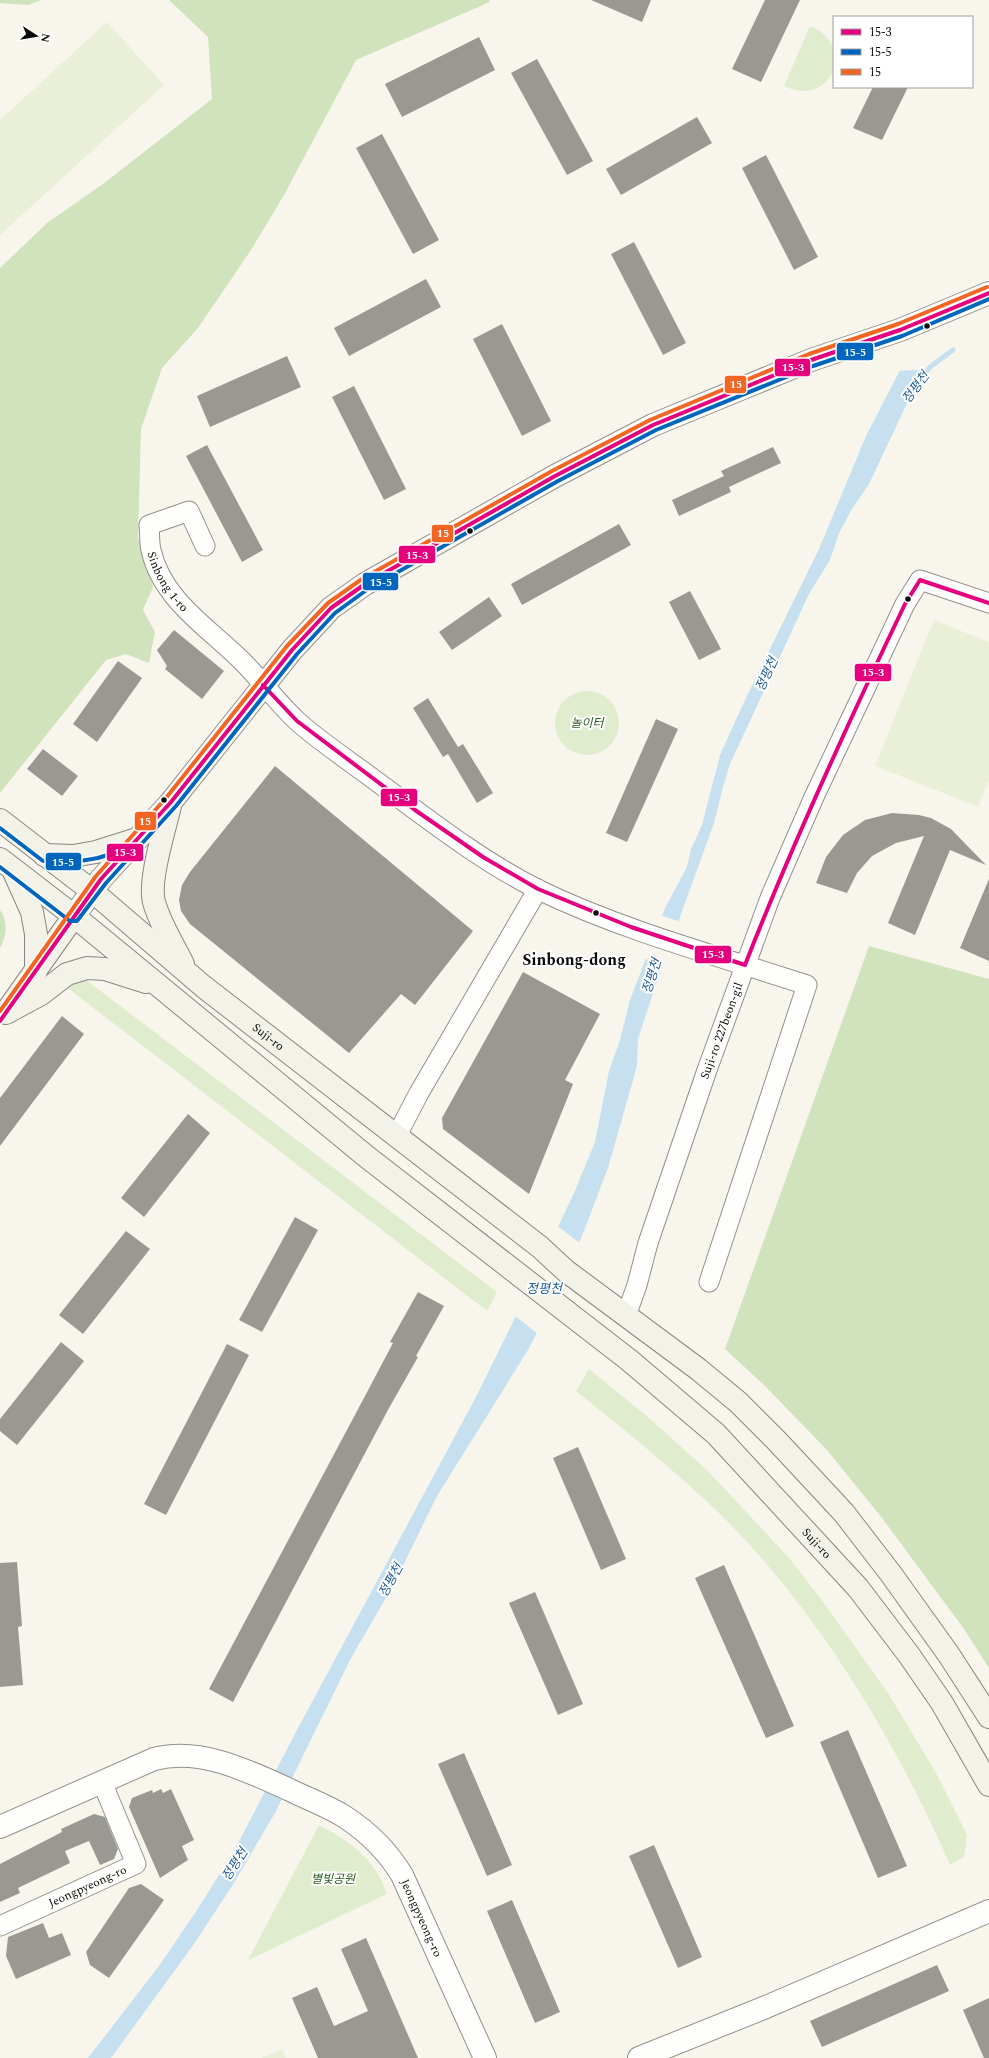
<svg xmlns="http://www.w3.org/2000/svg" width="989" height="2058" viewBox="0 0 989 2058" font-family="Spectral,'Noto Sans KR',serif">
<rect width="100%" height="100%" fill="#f8f6ec"/>
<g fill="#e0ecce">
<path d="M810 26C858 45 831 109 784 86Z"/>
<circle cx="587" cy="723" r="32"/>
<polygon points="86,980 497,1292 487,1311 65,986"/>
<path d="M589 1369 648 1417 708 1471 791 1560 821 1599 888 1693 935 1771 967 1835 964 1857 950 1865C896 1740 814 1605 716 1510 672 1468 623 1429 576 1391Z"/>
<path d="M319 1825C350 1841 376 1860 387 1894L248 1960Z"/>
</g>
<g fill="#d0e3bc">
<polygon points="0,0 42,0 28,5 0,3"/>
<polygon points="169,0 489,0 490,2 356,60 284,195 251,250 198,328 162,368 141,429 138,539 150,565 153,587 143,610 155,632 149,663 126,654 106,660 0,793 0,268 47,223 103,184 212,99 208,37"/>
<path d="M0 910C8 920 7 937 0 948Z"/>
<polygon points="869,946 989,979 989,1668 964,1629 882,1518 827,1450 764,1385 725,1349"/>
</g>
<g fill="#eaf0d7">
<polygon points="107,22 164,85 0,235 0,120"/>
<polygon points="934,620 989,642 989,780 978,807 875,766"/>
<polygon points="282,2049 286,2058 261,2058"/>
</g>
<polygon fill="#c6e0f0" points="915,353 934,363 919,378 869,484 852,509 839,533 830,560 809,594 730,764 723,787 714,823 661,969 638,1039 637,1066 608,1168 584,1231 553,1302 528,1350 437,1496 394,1584 351,1658 275,1813 234,1883 194,1944 111,2058 88,2058 159,1966 197,1910 234,1851 298,1728 476,1397 514,1320 574,1193 595,1142 609,1071 620,1040 630,1000 665,908 687,867 691,849 702,825 720,755 744,702 819,549 866,436 899,372"/>
<g fill="#f8f6ec">
<polygon points="989,308 989,330 931,369 897,371 916,350"/>
<polygon points="660,915 681,922 665,966 643,958"/>
<polygon points="556,1225 581,1244 538,1334 514,1315"/>
</g>
<g fill="none" stroke-linecap="round" stroke-linejoin="round">
<polyline stroke="#c6e0f0" stroke-width="5" points="913,388 930,367 953,350"/>
</g>
<g fill="#9a9893">
<polygon points="591,0 651,0 642,22"/>
<polygon points="765,0 800,0 761,82 732,69"/>
<polygon points="479,37 495,70 402,117 385,84"/>
<polygon points="537,59 593,161 567,175 511,73"/>
<polygon points="873,87 908,87 882,140 853,128"/>
<polygon points="697,117 712,143 621,195 606,169"/>
<polygon points="382,134 439,240 413,254 356,148"/>
<polygon points="766,155 818,257 794,270 742,168"/>
<polygon points="634,242 686,343 663,355 611,254"/>
<polygon points="426,279 441,307 349,356 334,328"/>
<polygon points="502,324 551,421 522,436 473,339"/>
<polygon points="287,356 301,387 210,427 197,396"/>
<polygon points="354,386 406,489 384,500 332,397"/>
<polygon points="207,445 263,550 242,562 186,456"/>
<polygon points="773,447 781,463 729,487 731,492 679,516 672,500 724,476 721,471"/>
<polygon points="619,524 631,545 522,605 511,584"/>
<polygon points="690,591 721,649 699,660 669,602"/>
<polygon points="489,597 502,616 452,650 439,632"/>
<polygon points="174,630 224,671 202,699 165,669 167,666 157,650"/>
<polygon points="118,661 142,678 97,742 73,724"/>
<polygon points="428,698 458,747 463,744 493,793 477,803 448,754 443,757 413,708"/>
<polygon points="656,719 678,729 627,842 606,833"/>
<polygon points="43,749 78,776 62,796 27,769"/>
<polygon points="275,766 473,931 415,1005 401,994 349,1053 190,924 181,911 179,900 182,885 190,872"/>
<polygon points="892,813 919,815 931,818 951,829 986,865 950,850 915,935 888,923 924,836 896,843 872,856 857,873 847,893 816,883 826,857 843,835 865,820"/>
<polygon points="989,879 989,961 960,948"/>
<polygon points="523,972 600,1014 565,1080 573,1084 529,1194 443,1129 442,1118"/>
<polygon points="62,1016 84,1034 0,1146 0,1098"/>
<polygon points="188,1114 210,1133 144,1217 121,1198"/>
<polygon points="295,1217 318,1230 262,1332 239,1320"/>
<polygon points="126,1231 150,1249 83,1334 59,1315"/>
<polygon points="418,1292 444,1306 416,1356 418,1357 389,1408 233,1702 209,1689 365,1396 393,1343 390,1342"/>
<polygon points="61,1342 84,1361 17,1445 0,1431 0,1419"/>
<polygon points="227,1344 249,1355 166,1515 144,1504"/>
<polygon points="578,1447 626,1559 601,1570 553,1458"/>
<polygon points="17,1562 22,1626 18,1627 23,1685 0,1687 0,1563"/>
<polygon points="724,1565 794,1726 766,1738 695,1578"/>
<polygon points="535,1592 583,1704 558,1715 509,1603"/>
<polygon points="848,1730 907,1866 878,1878 820,1742"/>
<polygon points="464,1753 512,1865 487,1876 438,1764"/>
<polygon points="161,1789 163,1793 171,1789 194,1840 182,1846 188,1860 160,1878 129,1807 132,1798 152,1790 153,1793"/>
<polygon points="94,1814 105,1817 118,1849 114,1859 100,1865 89,1841 65,1851 70,1863 18,1888 20,1893 0,1902 0,1864 62,1832 61,1829"/>
<polygon points="654,1845 702,1957 678,1968 629,1856"/>
<polygon points="141,1884 164,1900 109,1978 90,1965 86,1952 129,1888"/>
<polygon points="512,1900 560,2012 535,2023 487,1911"/>
<polygon points="43,1923 49,1938 62,1933 71,1955 16,1979 6,1956 8,1937"/>
<polygon points="366,1938 418,2058 318,2058 292,1998 317,1987 334,2026 368,2011 341,1949"/>
<polygon points="937,1965 949,1991 822,2047 810,2021"/>
<polygon points="989,1998 989,2058 984,2058 963,2010"/>
</g>
<g fill="none" stroke-linecap="round" stroke-linejoin="round">
<g stroke="#91908b" stroke-width="21">
<g id="minor">
<path id="s1" d="M205 546 189 511 149 525C150 533 149 542 151 550 162 600 209 628 242 661 261 680 277 702 296 720 320 742 350 761 376 781 428 819 481 861 539 890 624 931 718 956 807 985L709 1282"/>
<polyline points="396,1137 419,1093 538,889"/>
<path id="s2" d="M626 1316 637 1285 648 1243 707 1070 770 898 814 797 905 604 920 580 989 603"/>
<path id="s3" d="M0 1926 136 1864 102 1782"/>
</g>
</g>
<g stroke="#91908b" stroke-width="24">
<g id="tertiary">
<polyline points="74,916 101,879 171,802 292,650 331,608 365,584 555,476 653,425 811,360 900,330 989,293"/>
<path id="s4" d="M0 1827 154 1759C201 1747 248 1771 290 1790 308 1799 328 1806 345 1817 368 1832 388 1852 402 1875L485 2058"/>
<polyline points="639,2058 766,2007 989,1911"/>
</g>
</g>
<g stroke="#878682" stroke-width="24">
<g id="secondary">
<path d="M171 802C166 825 148 880 154 902 160 924 173 944 183 964"/>
<path id="s5" d="M0 820 92 891 204 987 540 1247 566 1271 698 1369 738 1402 777 1441 844 1513 891 1574 949 1655 989 1717"/>
<polyline points="44,855 73,856 96,852 134,840"/>
<path id="s6" d="M0 859 74 916 367 1157 629 1360 716 1434 858 1588 909 1655 942 1703 989 1785"/>
<polyline points="14,872 32,912 36,934 36,971"/>
<polyline points="9,1008 74,916"/>
<polyline points="6,1013 41,994 67,974 87,968 105,969 146,982"/>
</g>
</g>
<use href="#minor" stroke="#fefefc" stroke-width="19"/>
<use href="#tertiary" stroke="#fefefc" stroke-width="22"/>
<use href="#secondary" stroke="#f3f2e8" stroke-width="22"/>
<g stroke="#fff" stroke-width="7">
<g id="bus-1">
<path d="M263 685 297 721 415 810 483 857 538 889 631 927 745 965C793 842 848 723 905 604L920 580 989 603"/>
<polyline points="0,1021 101,879 171,802 292,650 331,608 365,584 555,476 653,425 811,360 900,330 989,293"/>
</g>
</g>
<g stroke="#fff" stroke-width="7">
<g id="bus-2">
<polyline points="0,828 43,861 74,862 98,858 136,846"/>
<polyline points="0,867 70,921 77,921 106,883 176,806 297,654 335,613 368,589 558,481 656,430 813,366 902,336 989,299"/>
</g>
</g>
<g stroke="#fff" stroke-width="7">
<polyline id="bus-3" points="0,1011 96,876 166,798 287,646 328,603 362,579 552,471 650,420 809,354 898,324 987,287"/>
</g>
<use href="#bus-1" stroke="#e5007d" stroke-width="4"/>
<use href="#bus-2" stroke="#0065bd" stroke-width="4"/>
<use href="#bus-3" stroke="#f26522" stroke-width="4"/>
</g>
<g fill="#090909" stroke="#fff" stroke-width="1.5">
<circle cx="927" cy="326" r="3.5"/>
<circle cx="470" cy="531" r="3.5"/>
<circle cx="908" cy="599" r="3.5"/>
<circle cx="164" cy="800" r="3.5"/>
<circle cx="596" cy="913" r="3.5"/>
</g>
<g text-anchor="middle" stroke-width="4" stroke-linejoin="round" paint-order="stroke">
<g font-size="12" fill="#090909" stroke="#fff">
<text dy="4" stroke="none"><textPath href="#s1" startOffset="142">Sinbong 1-ro</textPath></text>
<text dy="4" stroke="none"><textPath href="#s2" startOffset="301">Suji-ro 227beon-gil</textPath></text>
<text dy="4" stroke="none"><textPath href="#s5" startOffset="345">Suji-ro</textPath></text>
<text dy="4" stroke="none"><textPath href="#s6" startOffset="1067">Suji-ro</textPath></text>
<text dy="4" stroke="none"><textPath href="#s3" startOffset="96">Jeongpyeong-ro</textPath></text>
<text dy="4" stroke="none"><textPath href="#s4" startOffset="501">Jeongpyeong-ro</textPath></text>
</g>
<g font-size="12" font-style="italic" fill="#2a5b20" stroke="#fff">
<text x="587" y="727">놀이터</text>
<text x="333" y="1883">별빛공원</text>
</g>
<g font-size="13" font-style="italic" fill="#1d5b91" stroke="#fff">
<text transform="translate(915 387) rotate(-53)" y="5">정평천</text>
<text transform="translate(766 674) rotate(-65)" y="5">정평천</text>
<text transform="translate(651 976) rotate(-72)" y="5">정평천</text>
<text x="544" y="1293">정평천</text>
<text transform="translate(390 1580) rotate(-61)" y="5">정평천</text>
<text transform="translate(234 1864) rotate(-57)" y="5">정평천</text>
</g>
<g font-size="16" font-weight="bold" fill="#090909" stroke="#fff">
<text x="574" y="965">Sinbong-dong</text>
</g>
</g>
<g stroke="#fff" stroke-width="1.5">
<rect x="836" y="342" width="38" height="19" rx="4" fill="#0065bd"/>
<rect x="774" y="358" width="37" height="19" rx="4" fill="#e5007d"/>
<rect x="724" y="375" width="23" height="19" rx="4" fill="#f26522"/>
<rect x="431" y="524" width="23" height="19" rx="4" fill="#f26522"/>
<rect x="398" y="545" width="38" height="19" rx="4" fill="#e5007d"/>
<rect x="362" y="572" width="37" height="19" rx="4" fill="#0065bd"/>
<rect x="854" y="663" width="38" height="19" rx="4" fill="#e5007d"/>
<rect x="380" y="788" width="38" height="19" rx="4" fill="#e5007d"/>
<rect x="134" y="811" width="23" height="20" rx="4" fill="#f26522"/>
<rect x="106" y="843" width="38" height="19" rx="4" fill="#e5007d"/>
<rect x="45" y="852" width="37" height="19" rx="4" fill="#0065bd"/>
<rect x="694" y="945" width="38" height="19" rx="4" fill="#e5007d"/>
</g>
<g font-size="11" text-anchor="middle" font-weight="bold" fill="#fff">
<text x="855" y="356">15-5</text>
<text x="793" y="371">15-3</text>
<text x="736" y="388">15</text>
<text x="443" y="537">15</text>
<text x="417" y="559">15-3</text>
<text x="381" y="586">15-5</text>
<text x="873" y="676">15-3</text>
<text x="399" y="801">15-3</text>
<text x="145" y="825">15</text>
<text x="125" y="856">15-3</text>
<text x="63" y="866">15-5</text>
<text x="713" y="958">15-3</text>
</g>
<rect x="833" y="16" width="140" height="72" fill="#ffffff" stroke="#9d9d9d"/>
<rect x="841" y="29" width="20" height="6" fill="#e5007d" stroke="#9d9d9d"/>
<text x="869" y="36" font-size="12" fill="#090909">15-3</text>
<rect x="841" y="49" width="20" height="6" fill="#0065bd" stroke="#9d9d9d"/>
<text x="869" y="56" font-size="12" fill="#090909">15-5</text>
<rect x="841" y="69" width="20" height="6" fill="#f26522" stroke="#9d9d9d"/>
<text x="869" y="76" font-size="12" fill="#090909">15</text>
<g transform="translate(36 36) rotate(102)" stroke="#ffffff" stroke-width="3" paint-order="stroke">
<path d="M0-3L7 15L0 10L-7 15Z" fill="#090909"/>
<text y="-6" font-size="11" font-weight="bold" text-anchor="middle" fill="#090909">N</text>
</g>
</svg>
